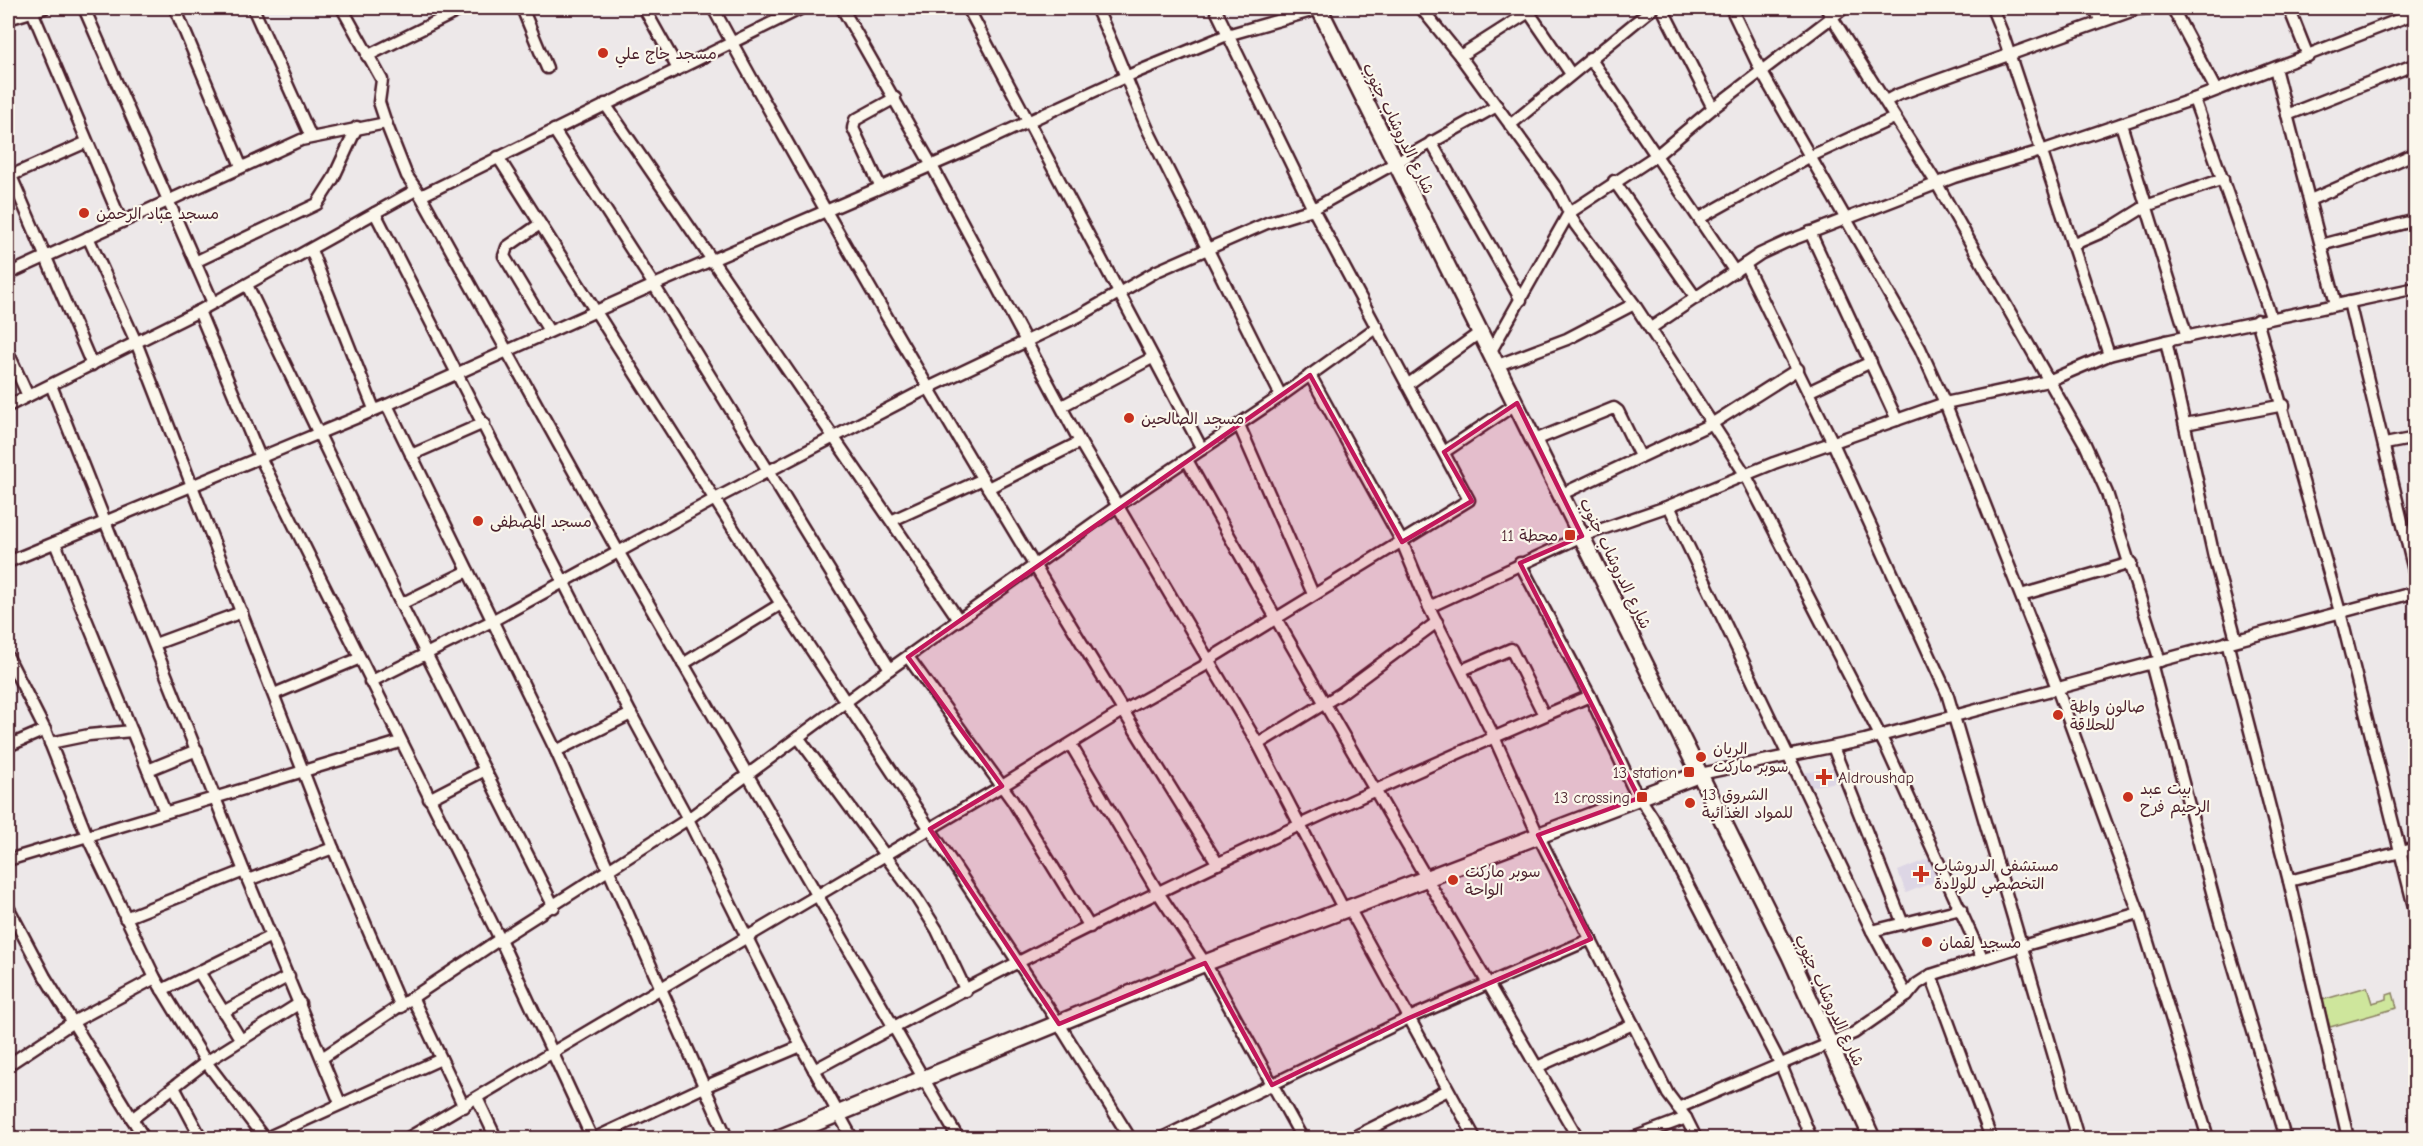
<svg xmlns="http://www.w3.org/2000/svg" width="2423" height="1146" viewBox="0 0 2423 1146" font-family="'Comic Neue','Playpen Sans Arabic',sans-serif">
<rect width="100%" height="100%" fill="#ede8e9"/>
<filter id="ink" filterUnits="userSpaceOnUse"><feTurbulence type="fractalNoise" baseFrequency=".0167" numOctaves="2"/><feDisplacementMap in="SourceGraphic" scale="12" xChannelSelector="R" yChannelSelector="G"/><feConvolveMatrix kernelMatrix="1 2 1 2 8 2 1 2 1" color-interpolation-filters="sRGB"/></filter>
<g filter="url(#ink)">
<g fill="#ddd6e5">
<polygon points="1837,767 1843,781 1810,787 1804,773"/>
<polygon points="1935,856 1944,878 1906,893 1898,871"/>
</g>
<polygon fill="#cee69c" stroke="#8c8264" stroke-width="1.5" points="2367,987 2372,1003 2387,999 2387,995 2393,993 2397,1008 2330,1027 2322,1000"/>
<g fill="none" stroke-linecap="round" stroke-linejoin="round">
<g stroke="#4a1f2b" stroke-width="15">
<g id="street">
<polyline points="84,8 213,303"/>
<polyline points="175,8 241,166"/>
<polyline points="253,8 311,137"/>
<polyline points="342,8 382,80 379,102 386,123 407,176 421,196 619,553 958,1138"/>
<polyline points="522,8 547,68"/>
<polyline points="644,8 677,67"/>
<path d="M713 8C871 299 1043 583 1218 864"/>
<polyline points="842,8 931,164 1080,442 1258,744 1344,910"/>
<polyline points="968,8 1202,449"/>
<path d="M1096 8C1116 48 1130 90 1149 132L1281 396"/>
<polyline points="1421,8 1460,56 1557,189 1575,224 1634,304 1745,474 1887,749 1982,958"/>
<polyline points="1526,8 1571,74"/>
<polyline points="1662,8 1713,108"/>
<polyline points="1731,8 1761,71 1920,348 1945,403 2057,688 2139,913 2208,1138"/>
<polyline points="1826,8 1937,184 2085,444 2107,493 2160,661"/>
<polyline points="1992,8 2003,35 2109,355"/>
<polyline points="2094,8 2101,21"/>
<polyline points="2289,8 2308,56"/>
<polyline points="2173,9 2216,90"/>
<polyline points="32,11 121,221"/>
<polyline points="8,19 44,8"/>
<polyline points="367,56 464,8"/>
<polyline points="1460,56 1529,12"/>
<polyline points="1590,58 1735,272"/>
<polyline points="2275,68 2336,304"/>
<polyline points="2194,99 2271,317"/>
<polyline points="1886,101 1897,95 2137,9 2153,8"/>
<polyline points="605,104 959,620"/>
<polyline points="2287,115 2416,64"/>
<polyline points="2121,124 2187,337"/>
<polyline points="1510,125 1653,8"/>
<polyline points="554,130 654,285 890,669"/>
<polyline points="1431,142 1521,300"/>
<polyline points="498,157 781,604 1059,1024 1130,1138"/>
<polyline points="8,169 92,365"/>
<polyline points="10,176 87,142"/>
<polyline points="1614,181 1696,298"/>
<polyline points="880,186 853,128 855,120 895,98"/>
<polyline points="421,196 802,8"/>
<polyline points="2310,200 2416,153"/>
<polyline points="375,213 631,714 688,819 801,1046 852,1138"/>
<polyline points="1700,218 1809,157 1894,118"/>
<polyline points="540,224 507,247 504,256 549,331"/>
<polyline points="1810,232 1897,420"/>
<polyline points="88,237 136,342 333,848 401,1007"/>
<polyline points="2072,245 2109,229 2146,206 2223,179"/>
<polyline points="2321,245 2416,220"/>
<polyline points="311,250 374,409"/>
<polyline points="197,261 317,204 333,179 357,127"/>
<polyline points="1745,264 1833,443 1947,693 2078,1138"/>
<polyline points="8,274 301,140 386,123"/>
<polyline points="247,285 401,604 554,907"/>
<polyline points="2349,302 2416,579"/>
<polyline points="199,311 259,455 500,939 592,1138"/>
<polyline points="2257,320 2340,612 2416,915"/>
<polyline points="1651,328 1760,254 1786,242 1954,177 2041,151 2194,99 2416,13"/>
<polyline points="2166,341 2214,557 2236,639"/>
<polyline points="1491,351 1569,213 1657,155 1713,108 1844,8"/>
<polyline points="8,352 28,396"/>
<polyline points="1498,365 1567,339 1634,304"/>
<polyline points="1310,375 1402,542 1429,607 1494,737 1538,835 1668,1094 1686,1118 1696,1138"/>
<polyline points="51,385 244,871 340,1103"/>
<polyline points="1407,385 1482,331"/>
<polyline points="1808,392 1871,362"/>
<polyline points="387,405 556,751 727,1138"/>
<polyline points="8,406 199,311 416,190"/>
<polyline points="1062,406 1152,358"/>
<polyline points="2185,424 2284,405"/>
<polyline points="1239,425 1313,594"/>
<polyline points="1535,440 1614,408 1618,411 1640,456"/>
<polyline points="2385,444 2416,438"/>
<polyline points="1444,452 1517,403"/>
<polyline points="411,455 484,423"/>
<path d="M1187 460C1313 688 1447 912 1578 1138"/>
<polyline points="988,488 1080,442"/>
<polyline points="1562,494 1713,423 1798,369"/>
<polyline points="1669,506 1872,931 1907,996"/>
<polyline points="893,520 983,479"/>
<polyline points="55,543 165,812"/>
<polyline points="8,562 387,405 654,285 958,154 1125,77 1227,35 1322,8"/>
<polyline points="1520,563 1590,696 1632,786 1653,818 1781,1065 1811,1138"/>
<polyline points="2021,595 2131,563"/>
<polyline points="401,604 468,571"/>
<polyline points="1429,607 1582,536 1669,506 1774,463 1945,403 2048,381 2109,355 2166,341 2416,288"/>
<polyline points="2227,642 2289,881 2348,1138"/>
<polyline points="155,644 242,612"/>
<polyline points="8,657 45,730 87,836 155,978 206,1062 264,1138"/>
<polyline points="908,657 1012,800 1090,927"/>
<polyline points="2151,663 2219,918 2285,1138"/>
<polyline points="683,664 781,604"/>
<polyline points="1462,670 1511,649 1544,715"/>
<polyline points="370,682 492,621 715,499 928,388 1079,316 1157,271 1267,223 1313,209 1497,106"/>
<polyline points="274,694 358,659"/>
<polyline points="798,737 916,897 937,930 966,991"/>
<polyline points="50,743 89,735 132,731"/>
<polyline points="1258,744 1340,694 1437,622"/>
<polyline points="1071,745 1159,894 1205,963 1302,1138"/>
<polyline points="8,746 45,730"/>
<polyline points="1833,747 1903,924"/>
<polyline points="556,751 631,714"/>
<polyline points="148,770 197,750"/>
<polyline points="1700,774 1865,740 2416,592"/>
<polyline points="429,799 485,770"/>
<polyline points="8,860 400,742"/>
<polyline points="248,880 333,848"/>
<polyline points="2289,881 2416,848"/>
<polyline points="8,907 45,977 144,1138"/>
<polyline points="1349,908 1475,1138"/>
<polyline points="125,918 244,871"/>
<polyline points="1872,931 1961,909"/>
<polyline points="199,972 241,1040"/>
<polyline points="1931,975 1991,1138"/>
<polyline points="162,990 271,936"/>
<polyline points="413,999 464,1107"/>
<polyline points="223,1012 289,976"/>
<polyline points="2416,1049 2416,1069"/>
<polyline points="322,1058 500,939 688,819 890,669 1116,507 1281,396 1377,327"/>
<polyline points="8,1065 73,1022 155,978"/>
<polyline points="1537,1067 1633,1024"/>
<path d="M814 1070C1066 932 1326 808 1590 696"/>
<polyline points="174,1087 201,1138"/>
<polyline points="477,1098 496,1138"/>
<polyline points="1678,1108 1854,1033 1907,996 1917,984 1931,975 2022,946 2139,913"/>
<polyline points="132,1119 206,1062 300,1003"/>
<polyline points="289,1127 295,1138"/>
<polyline points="266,1138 441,1059"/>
<polyline points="408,1138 1002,786 1123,711 1204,666 1208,660 1469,500 1313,209 1215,8"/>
<polyline points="595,1138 704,1087 801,1046"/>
<polyline points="1162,1138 1409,1018 1591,939"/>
<polyline points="1352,1138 1448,1090"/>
<polyline points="1633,1138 1686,1118"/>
</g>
</g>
<g stroke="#4a1f2b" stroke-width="20">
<g id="secondary">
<polyline points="1319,8 1790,956 1872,1138"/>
<polyline points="8,1135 9,1138"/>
<polyline points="779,1138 1205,963 1700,774"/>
</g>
</g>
<use href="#street" stroke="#fbf7ec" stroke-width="10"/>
<use href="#secondary" stroke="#fbf7ec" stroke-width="15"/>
</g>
</g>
<path fill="#c2185b" fill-opacity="0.2" stroke="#c2185b" stroke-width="4.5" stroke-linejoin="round" d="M1310 375 1402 542 1472 501 1444 452 1517 403 1582 536 1520 563 1639 798 1538 835 1591 939 1409 1018 1272 1085 1205 963 1059 1024 930 829 1002 786 908 657Z"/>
<g fill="#c8321e" stroke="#fbf7ec" stroke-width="2">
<circle cx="603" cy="53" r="6"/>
<circle cx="84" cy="213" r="6"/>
<circle cx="1129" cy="418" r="6"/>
<circle cx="478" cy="521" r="6"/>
<rect x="1564" y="529" width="12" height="12" rx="3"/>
<circle cx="2058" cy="715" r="6"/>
<circle cx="1701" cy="757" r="6"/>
<rect x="1683" y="766" width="12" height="12" rx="3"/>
<path d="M1821 768h6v6h6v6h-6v6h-6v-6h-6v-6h6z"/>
<rect x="1636" y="791" width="12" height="12" rx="3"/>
<circle cx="2128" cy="797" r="6"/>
<circle cx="1690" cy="803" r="6"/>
<path d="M1918 865h6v6h6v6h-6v6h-6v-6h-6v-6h6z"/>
<circle cx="1453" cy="880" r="6"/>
<circle cx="1927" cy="942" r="6"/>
</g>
<g text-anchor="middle" stroke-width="4.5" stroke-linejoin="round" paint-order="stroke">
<g font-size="16" fill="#4a1f2b" stroke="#fbf7ec" text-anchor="start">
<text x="615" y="59">مسجد حاج علي</text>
<text x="96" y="219">مسجد عباد الرحمن</text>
<text x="1141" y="424">مسجد الصالحين</text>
<text x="490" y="527">مسجد المصطفى</text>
<text x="1558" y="541" text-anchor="end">محطة 11</text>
<text x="2070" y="712">صالون واطة<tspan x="2070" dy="18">للحلاقة</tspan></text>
<text x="1713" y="754">الريان<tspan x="1713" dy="18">سوبر ماركت</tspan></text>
<text x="1677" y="778" text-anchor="end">13 station</text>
<text x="1838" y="783">Aldroushap</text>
<text x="2140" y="794">بيت عبد<tspan x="2140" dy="18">الرحيم فرح</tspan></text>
<text x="1702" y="800">الشروق 13<tspan x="1702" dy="18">للمواد الغذائية</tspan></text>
<text x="1630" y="803" text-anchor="end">13 crossing</text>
<text x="1934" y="871">مستشفى الدروشاب<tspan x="1934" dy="18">التخصصي للولادة</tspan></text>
<text x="1465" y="877">سوبر ماركت<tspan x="1465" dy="18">الواحة</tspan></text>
<text x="1939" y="948">مسجد لقمان</text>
</g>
<g font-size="16" fill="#4a1f2b" stroke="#fbf7ec">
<text transform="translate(1399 128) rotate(64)" y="6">شارع الدروشاب جنوب</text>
<text transform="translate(1616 563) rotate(64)" y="6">شارع الدروشاب جنوب</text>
<text transform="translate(1830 1000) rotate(65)" y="6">شارع الدروشاب جنوب</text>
</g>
</g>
<rect width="2423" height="1146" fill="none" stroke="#fbf7ec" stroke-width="30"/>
<rect x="15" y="15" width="2393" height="1116" fill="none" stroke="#4a1f2b" stroke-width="2" filter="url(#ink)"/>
</svg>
